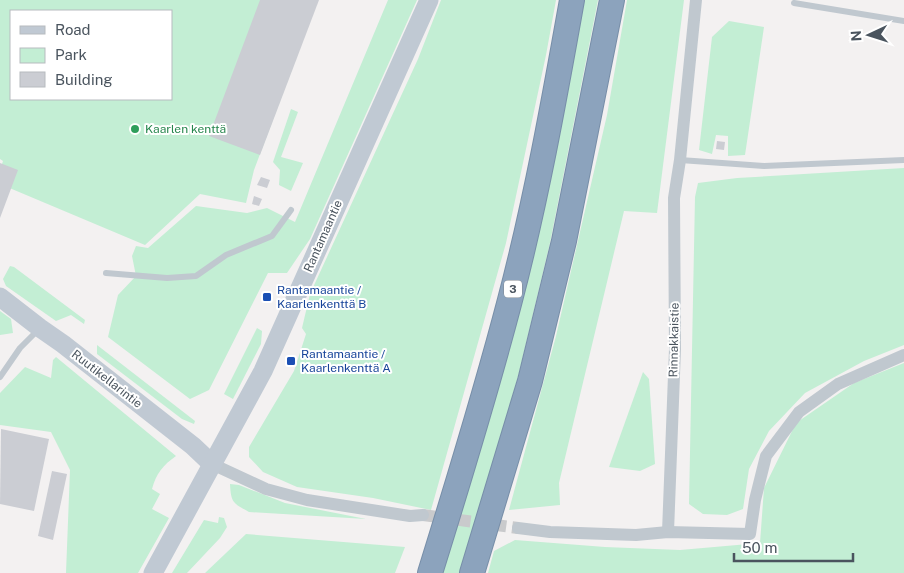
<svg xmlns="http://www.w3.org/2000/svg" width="904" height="573" viewBox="0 0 904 573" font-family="'Public Sans',sans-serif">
<rect width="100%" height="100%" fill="#f3f1f1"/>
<g fill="#c3eed4" fill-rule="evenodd">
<path d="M0 0H318L254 170 246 203 200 194 145 245 0 184V170L3 161 0 159ZM11 11H171V99H11Z"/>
<polygon points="388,0 417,0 310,239 287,273 268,273 209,390 190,399 108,337 118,295 136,276 132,256 136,246 148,248 196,206 247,213 267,208 295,222"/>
<polygon points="441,0 556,0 546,55 506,243 431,510 373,498 297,487 263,472 249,457 249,447 294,371 306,334 302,328 310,294 418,59"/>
<polygon points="584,0 598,0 550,243 518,377 460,573 443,573 513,330 566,90"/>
<polygon points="627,0 684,0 657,213 624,211 559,483 560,505 509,510 556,336 607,115"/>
<polygon points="729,21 764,27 745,155 728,156 728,136 716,135 712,154 699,150 712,37"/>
<polygon points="291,109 298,112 281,157 303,163 291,191 279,185 280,170 273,162"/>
<polygon points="904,168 904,345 864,361 805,393 769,431 749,469 743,509 727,515 703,514 689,504 695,197 698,183 737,178"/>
<polygon points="10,266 14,267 85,320 84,324 71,315 56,321 6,286 3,279"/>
<polygon points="0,311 11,319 13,333 0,335"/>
<polygon points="257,328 262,331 261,344 233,399 224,394"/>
<polygon points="97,345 195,421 194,424 182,419 97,354"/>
<path d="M56 357 176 456C163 465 156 474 152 489L160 494 152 509 169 518 138 573H66L70 470 51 432 0 425V393L25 367 51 378 53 360Z"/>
<polygon points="904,363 904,573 488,573 494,551 515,540 605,547 680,550 760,543 764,488 796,423 854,383"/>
<polygon points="643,372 649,379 655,464 640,471 609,467"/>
<path d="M230 484 239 485 285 503 366 519 249 512C233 503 231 503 230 484Z"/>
<polygon points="219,517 224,518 227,527 220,538 187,573 172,573 204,520 218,523"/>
<polygon points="246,534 405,547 395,573 205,573"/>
</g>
<g fill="#cbcdd3">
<polygon points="260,0 319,0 260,155 209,136"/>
<polygon points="717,141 725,142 724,150 716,149"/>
<polygon points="0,163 18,170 0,218"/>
<polygon points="261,177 270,180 267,188 257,185"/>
<polygon points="254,196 262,199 259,206 252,204"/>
<polygon points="1,429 49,439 34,511 0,504"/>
<polygon points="52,471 67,474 53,540 38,536"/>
</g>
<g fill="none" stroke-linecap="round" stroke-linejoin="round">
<polyline stroke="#c9cacc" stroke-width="12" stroke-dasharray="12 6" stroke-linecap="butt" points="423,515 518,528"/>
<g stroke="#778ea8" stroke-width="26">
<g id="highway">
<path d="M430 573C458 483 486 392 510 300 536 201 554 101 572 0"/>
<polyline points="472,573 530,381 564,241 612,0"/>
</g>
</g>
<g stroke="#c0c8cf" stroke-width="6">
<polyline points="794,3 904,21"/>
<polyline points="680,160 764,166 904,160"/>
<polyline points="106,273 167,278 196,276 226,255 272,236 291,210"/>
<polyline points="0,377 20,348 39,329"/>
</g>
<g stroke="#c0c8cf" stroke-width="12">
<polyline points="212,464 266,489 307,500 410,516 423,515"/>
<polyline points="518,528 550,532 636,535 668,532 750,534 755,500 766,456 799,412 838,384 904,355"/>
<polyline points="668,532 675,349 674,198 680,160 696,0"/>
</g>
<g stroke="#c0c9d3" stroke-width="19">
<polyline points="0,297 40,328 63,344 193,446 212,464"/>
<polyline points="153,573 263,371 429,0"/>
</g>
<use href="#highway" stroke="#8ca3bd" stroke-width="24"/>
</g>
<circle fill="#2e9e5b" stroke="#fff" stroke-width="2" cx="135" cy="129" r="5"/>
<g fill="#1a4fb4" stroke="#fff" stroke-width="2">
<rect x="262" y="292" width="10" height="10" rx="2.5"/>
<rect x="286" y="356" width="10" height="10" rx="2.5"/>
</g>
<g text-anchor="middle" stroke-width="4" stroke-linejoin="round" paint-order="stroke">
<rect fill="#fff" stroke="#80878e" stroke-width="1" x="504" y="280.5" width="18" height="17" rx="4"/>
<g font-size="11" font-weight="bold" fill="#4a545e">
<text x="513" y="293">3</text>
</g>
<g font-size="12" fill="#27864d" stroke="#fff" text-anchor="start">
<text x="145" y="133">Kaarlen kenttä</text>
</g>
<g font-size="12" fill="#4a545e" stroke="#fff">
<text transform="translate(323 236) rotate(-66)" y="4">Rantamaantie</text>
<text transform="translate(674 340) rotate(-89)" y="4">Rinnakkaistie</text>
<text transform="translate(107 379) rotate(38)" y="4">Ruutikellarintie</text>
</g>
<g font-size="12" fill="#164399" stroke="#fff" text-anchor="start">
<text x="277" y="294">Rantamaantie /<tspan x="277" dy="14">Kaarlenkenttä B</tspan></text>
<text x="301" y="358">Rantamaantie /<tspan x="301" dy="14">Kaarlenkenttä A</tspan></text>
</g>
</g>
<rect x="10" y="10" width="162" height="90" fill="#ffffff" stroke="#b7bbbf"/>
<rect x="20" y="26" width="25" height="8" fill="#c0c9d3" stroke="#b7bbbf"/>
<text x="55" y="35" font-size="15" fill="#4a545e">Road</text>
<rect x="20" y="48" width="25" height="15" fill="#c3eed4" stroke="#b7bbbf"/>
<text x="55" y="60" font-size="15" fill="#4a545e">Park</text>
<rect x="20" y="72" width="25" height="15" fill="#cbcdd3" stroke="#b7bbbf"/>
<text x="55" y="85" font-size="15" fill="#4a545e">Building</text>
<g transform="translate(869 35) rotate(266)" stroke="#ffffff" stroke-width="4" paint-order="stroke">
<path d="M0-4L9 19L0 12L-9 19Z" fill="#4a545e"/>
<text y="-8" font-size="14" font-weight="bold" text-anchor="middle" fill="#4a545e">N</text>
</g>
<path d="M734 553v8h119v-8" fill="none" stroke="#4a545e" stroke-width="2.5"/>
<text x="742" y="553" font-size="15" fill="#4a545e" stroke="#ffffff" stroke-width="4" paint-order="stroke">50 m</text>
</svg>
